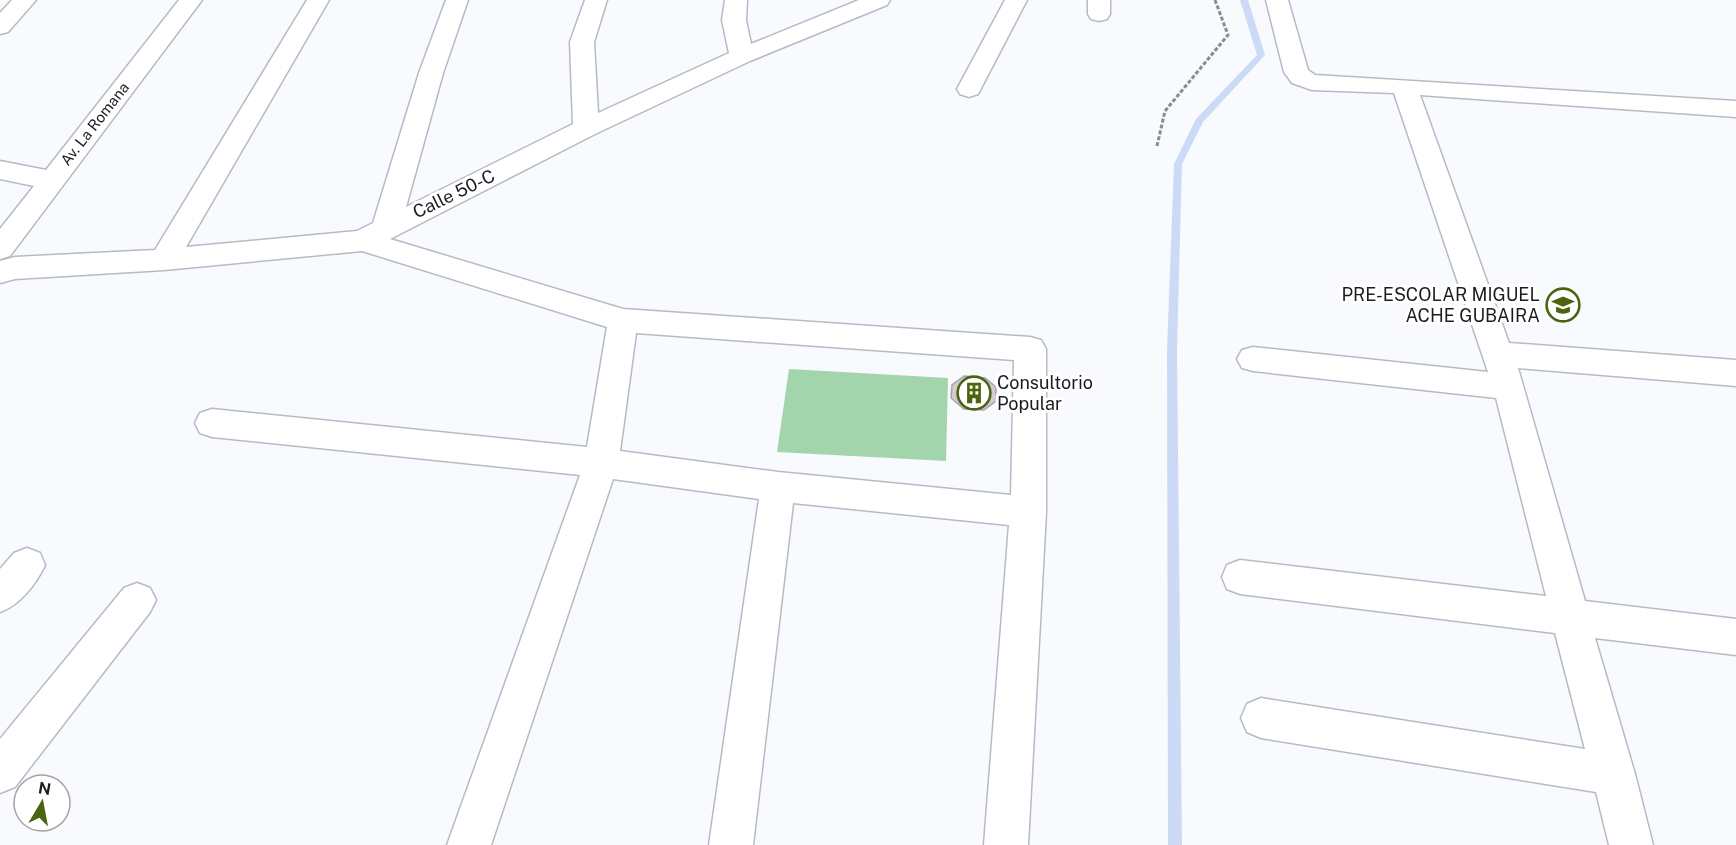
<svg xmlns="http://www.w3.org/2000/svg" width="1736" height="845" viewBox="0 0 1736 845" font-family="'Public Sans',sans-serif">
<rect width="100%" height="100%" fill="#f8fafe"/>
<polygon fill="#a3d5ac" points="789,369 948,378 946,461 777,452"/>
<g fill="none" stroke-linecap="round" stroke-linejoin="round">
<polygon fill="#ccdaf6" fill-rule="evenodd" points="1240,0 1248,0 1265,55 1203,122 1182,164 1177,350 1182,845 1168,845 1167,350 1174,164 1196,119 1257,55"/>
</g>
<polygon fill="#d3cbd3" stroke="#aaa2aa" stroke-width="1.5" points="964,376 985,378 996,387 996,401 984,410 964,409 951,398 952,385"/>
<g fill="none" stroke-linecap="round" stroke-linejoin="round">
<g stroke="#b5bbc5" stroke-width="3">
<g id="street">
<polygon points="12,0 36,0 8,32 0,34 0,13"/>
<polygon points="179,0 202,0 10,256 0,259 0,229 34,186 0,179 0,161 46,170"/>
<path d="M307 0H329L186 247 357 231 373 223 419 73 446 0H468L443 73 406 207 573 124 570 42 585 0H607L594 42 598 113 729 53 722 20 725 0H747L746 20 751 44 859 0H890L887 5 750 61 595 134 390 239 623 309 1030 337 1041 340 1046 349V512L1028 845H984L1009 525 793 503 753 845H709L759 499 613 479 491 845H447L580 475 212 437 200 433 195 423 200 413 212 409 587 447 607 327 362 251 164 270 15 279 0 283V261L15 257 155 250ZM636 333 1014 360 1011 495 778 472 620 451Z"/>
<polygon points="1005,0 1027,0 978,94 969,97 960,94 957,89"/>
<polygon points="1088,0 1110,0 1110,14 1107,19 1099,21 1091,19 1088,14"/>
<polygon points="1266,0 1288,0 1308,70 1315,75 1736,101 1736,117 1420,95 1509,343 1736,360 1736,386 1518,368 1585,601 1736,619 1736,655 1595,638 1635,774 1653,845 1609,845 1596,792 1261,738 1247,732 1241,718 1247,704 1261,698 1585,749 1555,633 1240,594 1227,589 1222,577 1227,565 1240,560 1546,596 1496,398 1253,371 1242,368 1237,359 1242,350 1253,347 1488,372 1394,93 1312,90 1292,83 1284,72"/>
<path d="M27 548 40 553 45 565C36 584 20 605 0 612V569L14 553Z"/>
<polygon points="137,583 150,588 156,600 150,612 15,787 0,793 0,739 124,588"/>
</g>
</g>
<polyline stroke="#8a8c8f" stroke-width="3" stroke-dasharray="4 2" stroke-linecap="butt" points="1157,146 1165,111 1228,35 1215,0"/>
<use href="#street" fill="#fff" fill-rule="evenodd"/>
</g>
<defs>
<g id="school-ring" transform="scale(1.725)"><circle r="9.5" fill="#fff" stroke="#4c6310" stroke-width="1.5"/><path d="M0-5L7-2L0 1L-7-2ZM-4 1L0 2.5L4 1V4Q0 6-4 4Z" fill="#4c6310"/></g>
<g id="building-ring" transform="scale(1.725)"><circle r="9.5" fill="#fff" stroke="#4c6310" stroke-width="1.5"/><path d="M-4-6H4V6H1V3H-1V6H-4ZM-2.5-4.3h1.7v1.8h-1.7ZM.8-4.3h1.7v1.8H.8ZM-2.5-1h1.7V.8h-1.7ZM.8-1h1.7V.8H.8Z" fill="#4c6310"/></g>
</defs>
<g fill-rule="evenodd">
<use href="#school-ring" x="1563" y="305"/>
<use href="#building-ring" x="974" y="393"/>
</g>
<g text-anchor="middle" stroke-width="6" stroke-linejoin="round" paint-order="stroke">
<g font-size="15" fill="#1a1c1f" stroke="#fff">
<text transform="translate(95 124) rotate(-52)" y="5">Av. La Romana</text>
</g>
<g font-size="18" fill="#1a1c1f" stroke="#fff">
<text transform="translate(454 194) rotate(-26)" y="6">Calle 50-C</text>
</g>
<g font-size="18" fill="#1a1c1f" stroke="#fff" text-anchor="end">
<text x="1540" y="301">PRE-ESCOLAR MIGUEL<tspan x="1540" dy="21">ACHE GUBAIRA</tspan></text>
<text x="997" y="389" text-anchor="start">Consultorio<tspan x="997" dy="21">Popular</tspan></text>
</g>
</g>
<g transform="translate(42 803) rotate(10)"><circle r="28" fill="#ffffff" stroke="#a3a4a5" stroke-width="1.5"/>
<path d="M0-4.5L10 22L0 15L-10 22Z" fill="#4c6310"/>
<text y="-9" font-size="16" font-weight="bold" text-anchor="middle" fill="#1a1c1f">N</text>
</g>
</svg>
